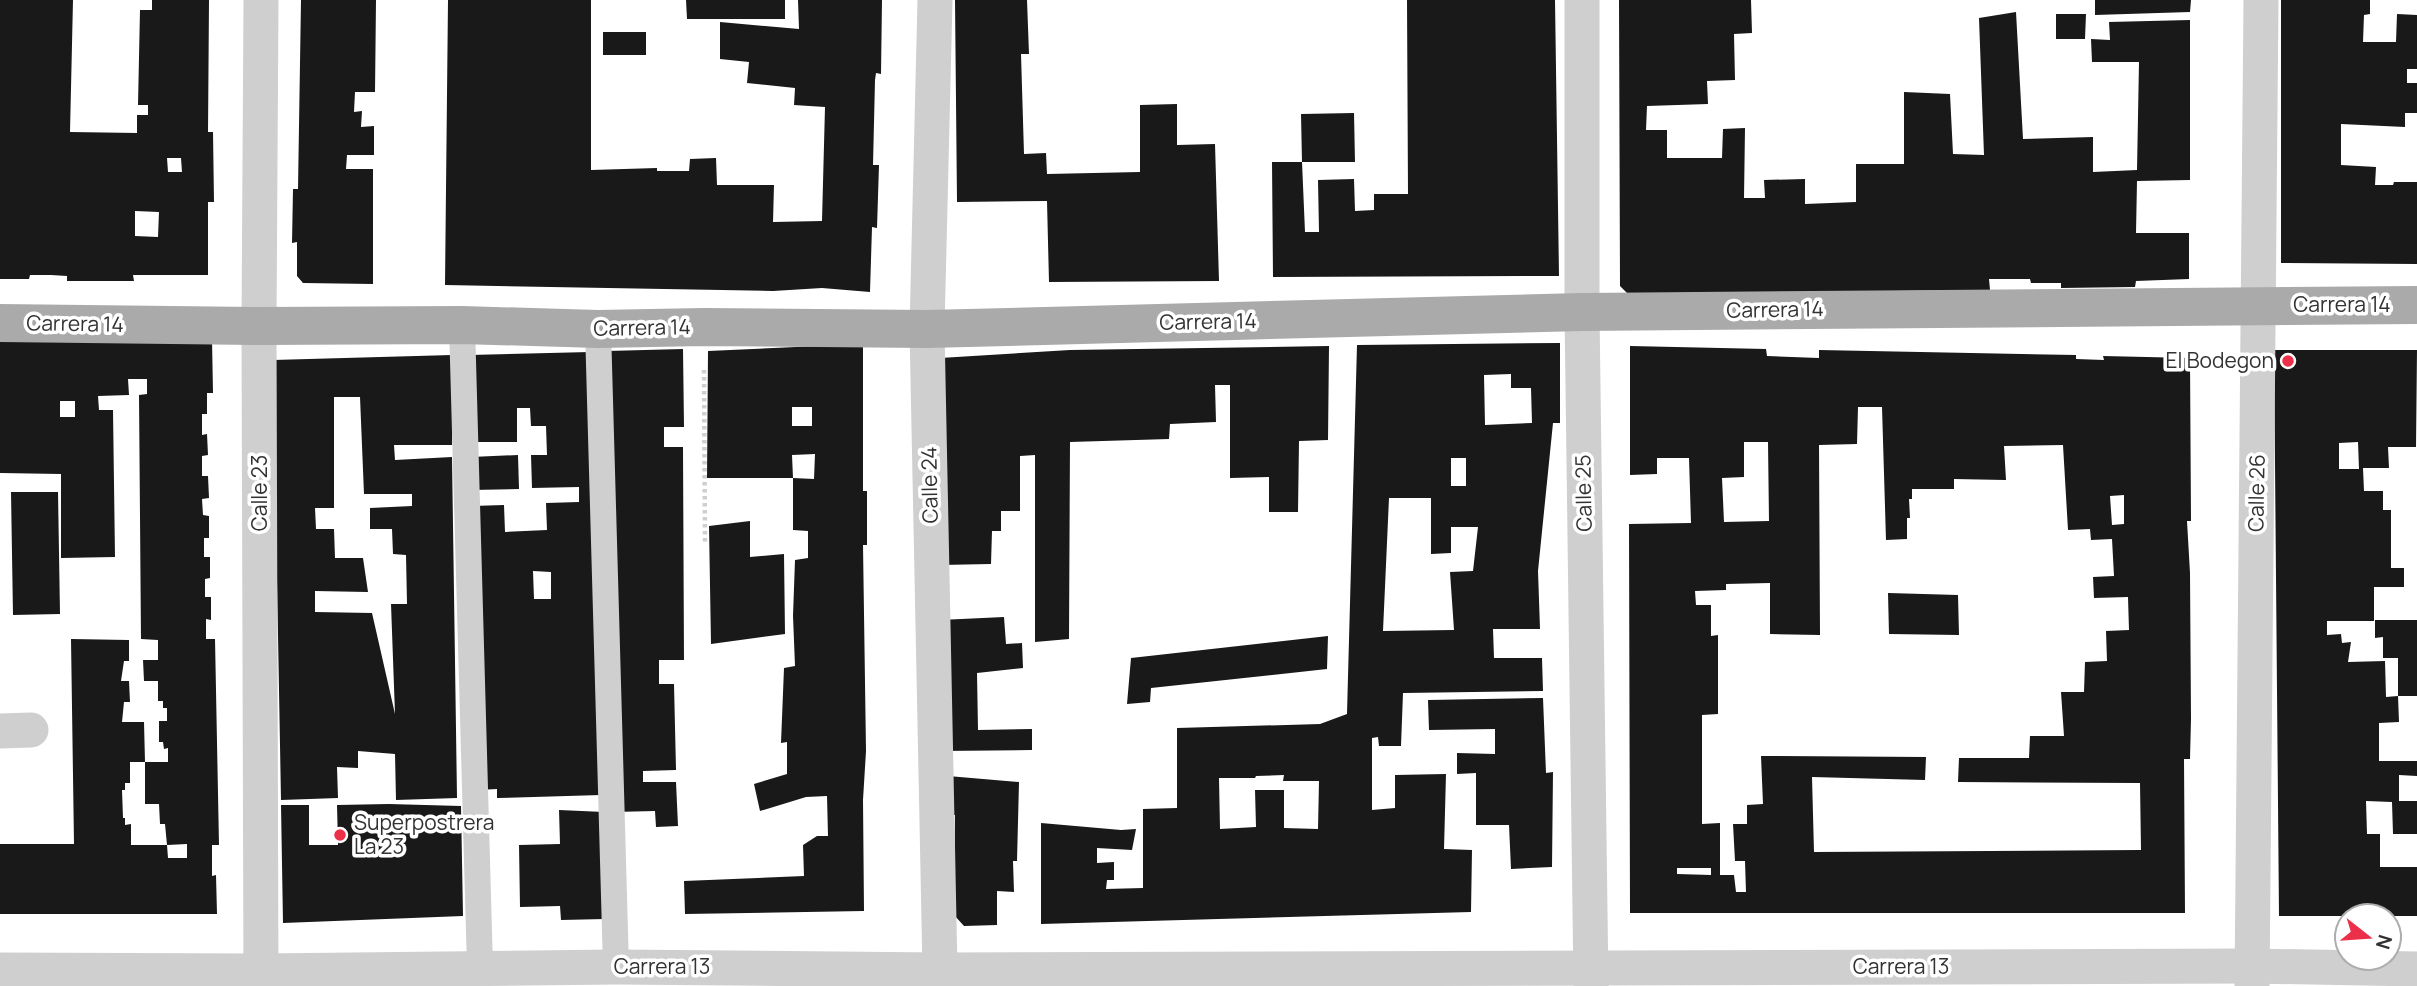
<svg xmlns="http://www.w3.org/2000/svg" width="2417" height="986" viewBox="0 0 2417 986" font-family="Manrope,sans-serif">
<rect width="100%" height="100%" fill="#fff"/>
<g fill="#191919" fill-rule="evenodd">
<path d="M0 0H73L70 132 137 133V115H148V105H138L140 10H152V0H209L208 132H213L214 202H208V275H133L134 281H67V276L51 275H30L29 279H0ZM167 158H181L182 172H168ZM135 211 159 212 158 237 135 236Z"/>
<polygon points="301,0 376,0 375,92 355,92 354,112 362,111 361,127 374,126 374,155 347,155 346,169 373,169 373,284 303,283 297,276 297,242 292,243 293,189 298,189"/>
<polygon points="448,0 591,0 591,170 657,168 657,171 689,171 690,159 716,158 717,185 774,185 773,222 822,221 825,107 794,105 795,88 747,83 749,62 720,59 720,22 799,29 798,0 882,0 881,74 876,73 875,80 873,165 879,165 877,228 872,227 870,292 822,288 773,291 445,285"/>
<polygon points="686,0 785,0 785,19 687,19"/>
<polygon points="955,0 1027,0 1029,54 1021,54 1024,154 1046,153 1047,174 1140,172 1140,105 1177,104 1177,145 1215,144 1219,281 1049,282 1047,201 957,202"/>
<polygon points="1407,0 1555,0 1559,276 1273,277 1272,162 1302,162 1305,232 1319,232 1318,180 1354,179 1355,211 1374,210 1374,194 1408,194"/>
<polygon points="1619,0 1751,0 1752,33 1734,34 1735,80 1707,81 1708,104 1647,106 1646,130 1667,130 1667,158 1722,158 1723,129 1745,128 1744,198 1765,198 1764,180 1805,179 1805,204 1856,202 1856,164 1904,164 1904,92 1950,94 1953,154 1984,155 1979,18 2016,12 2023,139 2093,137 2093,172 2137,170 2139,62 2092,62 2091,39 2110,40 2109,22 2190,20 2190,180 2137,181 2136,233 2189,233 2189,279 2136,281 2135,287 2061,288 2061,283 2031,283 2030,279 1989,279 1990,290 1628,294 1620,286"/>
<polygon points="2095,0 2191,0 2190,12 2095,15"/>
<polygon points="2281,0 2370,0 2370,14 2364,15 2363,42 2396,42 2397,14 2417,15 2417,69 2407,69 2407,83 2417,83 2417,113 2405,113 2405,127 2341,124 2341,165 2376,167 2375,185 2393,185 2394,182 2417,182 2417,264 2281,263"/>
<polygon points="2056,14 2086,14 2085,39 2056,39"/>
<rect x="603" y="32" width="43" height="23"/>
<polygon points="1354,113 1355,162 1302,162 1301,114"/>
<path d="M0 336 212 339 213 393H207V414H202V435L207 434 208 455 202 456V476H208L209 498 202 499 203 515 209 516V538H204V557H210V578L205 579V597H211V620L206 619V639H215L219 845H212V876L216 875 217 914H0V844H74L71 639 129 640V661H124L121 681H129L130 702H124L122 722H144L145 762H130V783H125V790H122L123 818H125V825L131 824V845H167L168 858H187V844L167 845 165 824H160L159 804H145V762H168V748L164 749 163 742H159V721H167V708H163V701H158V681H144L143 660H158V640L141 639 139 395 147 394V379H128L129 395 98 396 99 410H113L115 557 61 558V474L0 473ZM60 401H75V417H60Z"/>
<path d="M1560 343V423H1553L1538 571 1540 629H1493L1494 658H1542L1543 691 1403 693 1401 746H1379L1378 737 1372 738V810L1395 808V775L1446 774 1444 849 1472 850 1471 912 1041 924V823L1121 830 1136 829 1132 850 1097 848V863L1114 862V880H1107L1106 889 1143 888V809L1177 808V728L1320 724 1347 714 1357 345ZM1511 374V388H1531L1532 423 1485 425 1484 375ZM1451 458H1466V486H1451ZM1389 498H1431V554L1451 553V527H1478L1473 571 1450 572 1454 630 1383 631ZM1284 775 1283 781H1319L1318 829 1284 828V790H1255L1256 827 1220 829 1219 778H1255L1256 776Z"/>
<path d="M863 344V491H867V545H863L866 751 863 800 864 911 685 914 684 881 804 876 803 845 817 836H828L827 796 806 797 760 811 754 784 787 774V742L781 743 784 668 795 666 793 616 795 560 808 558V531L793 530V478L814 479 815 454 792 455 793 478H707L708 351ZM792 407H812V426H792Z"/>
<polygon points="1329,346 1328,440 1299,441 1298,512 1269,512 1269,477 1230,478 1230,385 1215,385 1216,422 1170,424 1169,439 1070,442 1069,639 1035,642 1035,455 1020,456 1020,511 1001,511 1001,531 992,531 991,564 940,565 940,358 1070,350"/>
<path d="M1630 346 1766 349 1767 356 1819 358V350L2076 355V359L2104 360 2103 356 2190 358 2191 521H2187L2190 573 2191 719 2190 759H2184L2185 913H1630L1629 524 1691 523 1689 458H1657V474L1630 475ZM1858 407H1882L1886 540 1907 539V518H1910L1909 499H1912V489H1954V479L2006 480 2004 446 2063 445 2068 530 2090 529 2091 540 2112 539 2114 576 2093 577 2094 598 2128 597 2129 630 2106 631 2107 661 2085 662 2084 692H2061L2064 736H2030L2029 758H1959L1958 782 2140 783 2141 850 1814 852 1812 777 1925 780 1926 757 1761 756 1763 804 1747 805V824H1733L1735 861H1745L1746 892H1736L1734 875H1720V823L1702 824V715L1718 714V635L1711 636V605H1696L1695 591 1726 590V584L1770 583V634L1820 635 1819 445 1857 444ZM1744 442H1768L1769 521 1724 522 1722 478 1744 477ZM2124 495V524L2112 525 2110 496ZM1677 868H1711V875L1677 874Z"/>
<polygon points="683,349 684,427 664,427 664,447 683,447 684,660 659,660 659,684 674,684 676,770 643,771 643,782 676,782 678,826 656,827 655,811 613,812 607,351"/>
<path d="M2274 350H2417L2416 447H2388L2389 468H2363L2364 491H2383V510H2391V568H2404V587H2374V621H2327V635L2341 634 2342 643 2351 642 2348 662 2385 661 2386 697 2398 696V658H2383V637L2375 638V620H2417V696H2398L2399 722 2379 723V761H2417V776L2399 775V801H2417V834H2393L2392 802 2366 801 2367 834H2380V867H2417V916H2279ZM2358 442 2359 469H2339V443Z"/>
<path d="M590 352 601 795 497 798V789L478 790 472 506 504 505 505 532 547 530 546 503 579 502V487L532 488 531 455H547L546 426H531L530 408H517V442H471L469 355ZM533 571 551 572V599H534Z"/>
<path d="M452 355V445H394L395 460 452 457 457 798 396 800 395 754 358 751V768L337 767 338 798 281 800 273 360ZM334 397H360L364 494H412V506L370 508V529H392L393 554 406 555 407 604H391L395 714 372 613 315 612V591L368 592 363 558H335L334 529H316L315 508H334Z"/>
<polygon points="518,455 519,489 472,490 471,457"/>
<polygon points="11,492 58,492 60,614 13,615"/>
<polygon points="750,521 750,557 784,554 785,634 711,644 709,526"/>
<polygon points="1888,593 1958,595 1959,635 1889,634"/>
<polygon points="1004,617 1006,644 1022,643 1023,668 977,673 978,730 1032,729 1032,750 940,751 940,620"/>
<polygon points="1328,636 1327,669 1151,688 1150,702 1127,704 1131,658"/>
<polygon points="1543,698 1546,773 1553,772 1552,867 1511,869 1509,825 1476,825 1476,773 1457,774 1457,753 1495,754 1495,729 1429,730 1428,700"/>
<polygon points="948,776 1019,782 1017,861 1013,861 1014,892 997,891 997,925 964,926 954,915 955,815 947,815"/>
<polygon points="389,804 461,806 463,916 283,923 281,805 309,805 309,845 338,845 337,805"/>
<polygon points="559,810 604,812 605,919 561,920 560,906 520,907 519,845 560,844"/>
</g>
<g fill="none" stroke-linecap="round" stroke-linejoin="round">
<polyline stroke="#cfcfcf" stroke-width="4.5" stroke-dasharray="3.5 3.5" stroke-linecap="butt" points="704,370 705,544"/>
<g stroke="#cfcfcf" stroke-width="26">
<polyline points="462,325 480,967"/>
<polyline points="598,329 616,967"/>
</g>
<g stroke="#cfcfcf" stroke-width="35">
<polyline points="261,0 259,326 261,986"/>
<polyline points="935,0 927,329 940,970"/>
<polyline points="1582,0 1582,312 1591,986"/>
<polyline points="0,731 31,730"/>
<polyline points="0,970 262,971 616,967 940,970 2252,966 2417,969"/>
<polyline points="2252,986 2261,0"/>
</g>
<polyline stroke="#aaa" stroke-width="38" points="0,323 259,326 462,325 598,329 704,327 927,329 1582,312 2417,305"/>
</g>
<g fill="#ed304a" stroke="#fff" stroke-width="2.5">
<circle cx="2288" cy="361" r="7"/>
<circle cx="340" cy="835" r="7"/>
</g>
<g text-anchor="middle" stroke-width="7" stroke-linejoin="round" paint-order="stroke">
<g font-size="21" fill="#323232" stroke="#fff">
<text x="2342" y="312">Carrera 14</text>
<text transform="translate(1775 310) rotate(-1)" y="7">Carrera 14</text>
<text transform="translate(1208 322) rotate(-1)" y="7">Carrera 14</text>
<text transform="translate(75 324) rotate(1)" y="7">Carrera 14</text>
<text transform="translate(642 328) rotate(-1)" y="7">Carrera 14</text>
<text transform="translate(930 485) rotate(-91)" y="7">Calle 24</text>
<text transform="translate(260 493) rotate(-90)" y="7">Calle 23</text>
<text transform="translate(1584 493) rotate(-91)" y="7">Calle 25</text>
<text transform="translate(2257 493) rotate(-89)" y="7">Calle 26</text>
<text x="662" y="974">Carrera 13</text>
<text x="1901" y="974">Carrera 13</text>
</g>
<g font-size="21" fill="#323232" stroke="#fff" text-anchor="end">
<text x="2274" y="368">El Bodegon</text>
<text x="354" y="830" text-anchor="start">Superpostrera<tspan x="354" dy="24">La 23</tspan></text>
</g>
</g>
<g transform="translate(2368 937) rotate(107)"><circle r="33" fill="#ffffff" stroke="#adadad" stroke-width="2"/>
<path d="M0-5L12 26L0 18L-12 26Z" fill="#ed304a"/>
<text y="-10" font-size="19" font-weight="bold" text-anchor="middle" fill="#323232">N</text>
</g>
</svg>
